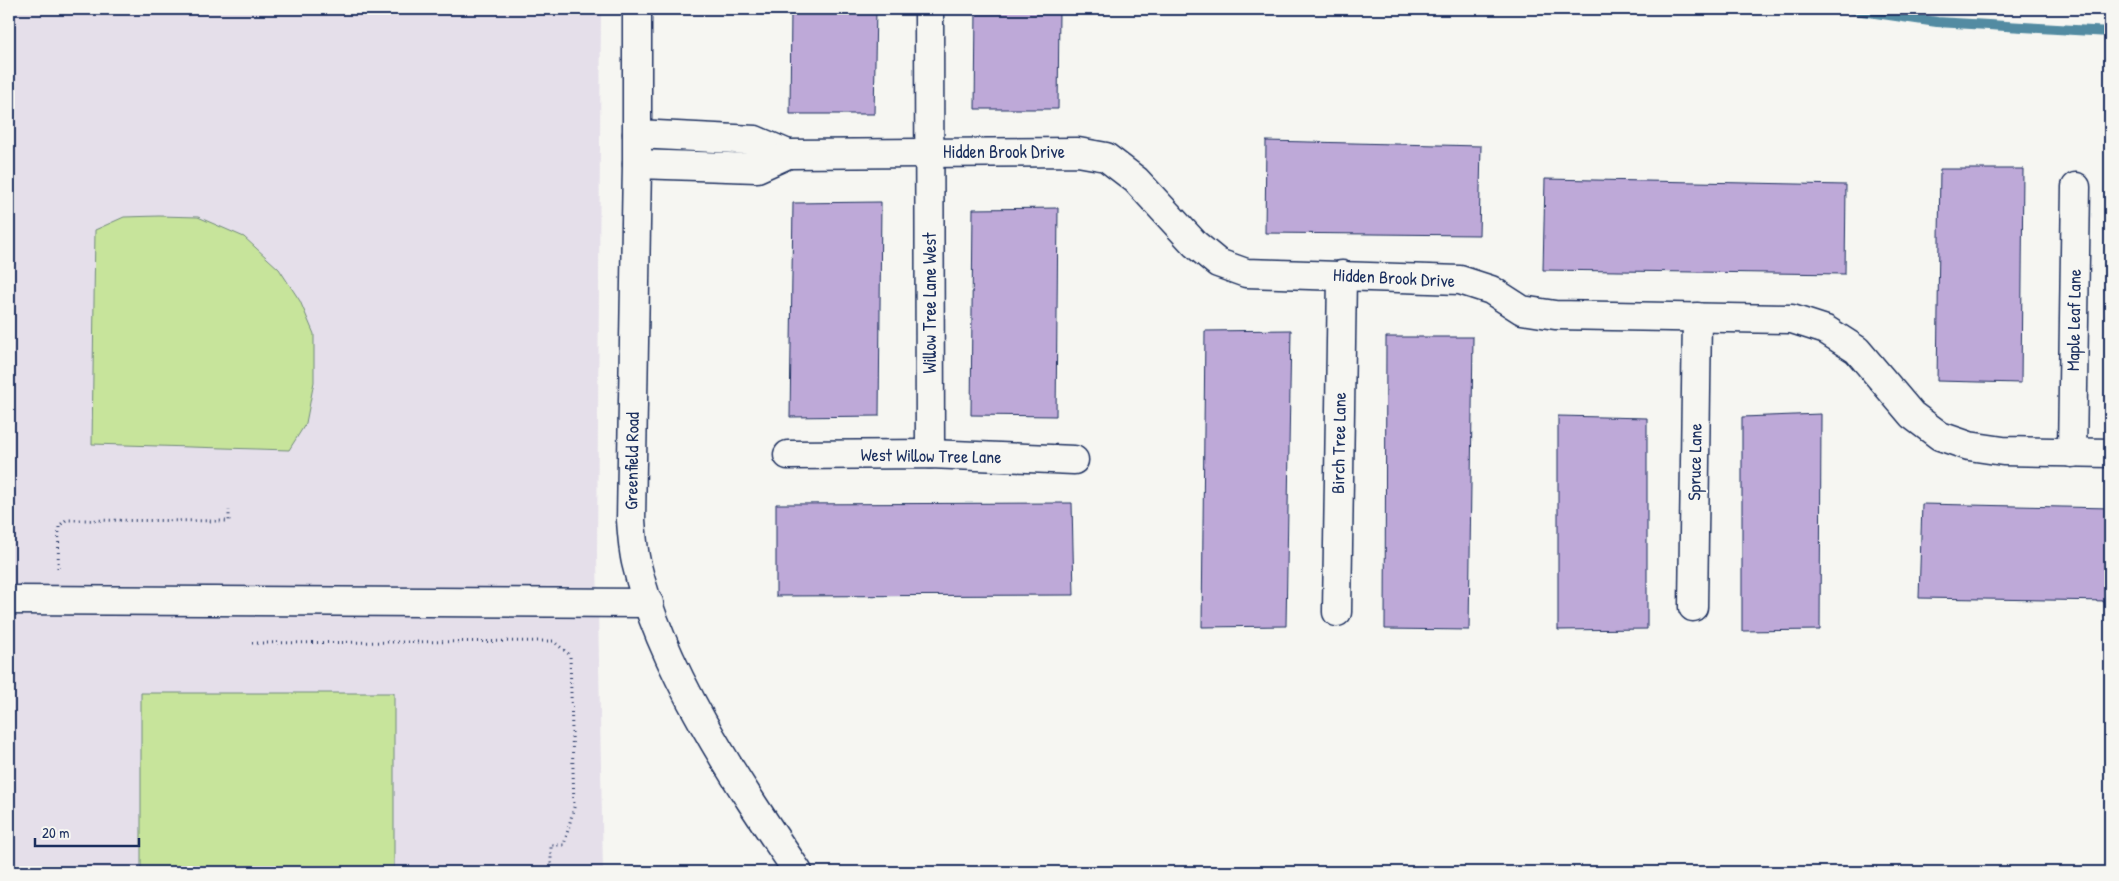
<svg xmlns="http://www.w3.org/2000/svg" width="2119" height="881" viewBox="0 0 2119 881" font-family="'Patrick Hand',sans-serif">
<rect width="100%" height="100%" fill="#f6f6f2"/>
<filter id="ink" filterUnits="userSpaceOnUse"><feTurbulence type="fractalNoise" baseFrequency=".02" numOctaves="2"/><feDisplacementMap in="SourceGraphic" scale="10" xChannelSelector="R" yChannelSelector="G"/><feConvolveMatrix kernelMatrix="1 2 1 2 8 2 1 2 1" color-interpolation-filters="sRGB"/></filter>
<g filter="url(#ink)">
<polygon fill="#e5dfea" points="9,9 601,9 597,556 603,872 9,872"/>
<g fill="#c7e49b" stroke="#718a7c">
<polygon points="159,216 198,217 244,237 279,269 300,301 314,334 314,382 306,423 289,450 92,444 95,230 124,217"/>
<rect x="141" y="693" width="253" height="179"/>
</g>
<g fill="none" stroke-linecap="round" stroke-linejoin="round">
<polyline stroke="#528ba2" stroke-width="10" points="1848,9 1937,22 2110,32"/>
</g>
<g fill="#bea9d8" stroke="#1b2f5e">
<polygon points="791,9 876,9 874,114 790,114"/>
<polygon points="976,9 1059,9 1058,109 975,109"/>
<polygon points="1266,141 1481,146 1479,235 1265,233"/>
<polygon points="1940,169 2023,169 2021,383 1937,381"/>
<polygon points="1545,179 1846,185 1845,274 1543,270"/>
<polygon points="881,202 879,416 790,417 793,203"/>
<polygon points="1058,208 1056,416 971,415 973,209"/>
<polygon points="1291,330 1286,626 1202,627 1205,331"/>
<polygon points="1386,337 1473,337 1469,630 1385,629"/>
<polygon points="1821,414 1820,630 1742,631 1742,417"/>
<polygon points="1558,416 1647,418 1647,629 1558,630"/>
<polygon points="1072,503 1074,595 776,596 776,504"/>
<polygon points="1922,504 2110,508 2110,601 1919,598"/>
</g>
<g fill="none" stroke-linecap="round" stroke-linejoin="round">
<g stroke="#1b2f5e" stroke-width="31">
<g id="street">
<path d="M637 9V164L631 520C632 534 633 549 636 562 660 668 737 782 798 872"/>
<polyline points="929,9 930,454"/>
<polyline points="637,134 755,140 788,154 757,168 637,164"/>
<polyline points="788,154 1078,152 1106,157 1136,180 1195,244 1218,263 1246,273 1460,280 1491,290 1522,310 1555,315 1792,319 1826,330 1857,350 1912,415 1940,436 1969,446 2003,451 2110,453"/>
<polyline points="2072,453 2076,187"/>
<polyline points="788,455 930,454 1074,460"/>
<polyline points="9,600 649,603"/>
<polyline points="1693,607 1697,317"/>
<polyline points="1337,612 1342,275"/>
</g>
</g>
<g stroke="#1b2f5e" stroke-width="3" stroke-dasharray="1 4" stroke-linecap="butt">
<polyline points="9,19 11,19 9,101"/>
<polyline points="9,263 11,303 9,317"/>
<polyline points="58,568 59,526 66,520 229,521 229,510"/>
<polyline points="252,643 553,641 570,655 574,807 564,845 551,845 551,872"/>
</g>
<use href="#street" stroke="#f6f6f2" stroke-width="28"/>
</g>
</g>
<g text-anchor="middle" stroke-width="4" stroke-linejoin="round" paint-order="stroke">
<g font-size="18" fill="#1b2f5e" stroke="#f6f6f2">
<text x="1004" y="158">Hidden Brook Drive</text>
<text transform="translate(1394 278) rotate(3)" y="6">Hidden Brook Drive</text>
<text transform="translate(930 303) rotate(-90)" y="6">Willow Tree Lane West</text>
<text transform="translate(2074 320) rotate(-89)" y="6">Maple Leaf Lane</text>
<text transform="translate(1339 443) rotate(-89)" y="6">Birch Tree Lane</text>
<text transform="translate(931 456) rotate(1)" y="6">West Willow Tree Lane</text>
<text transform="translate(632 461) rotate(-89)" y="6">Greenfield Road</text>
<text transform="translate(1695 462) rotate(-89)" y="6">Spruce Lane</text>
</g>
</g>
<rect width="2119" height="881" fill="none" stroke="#f6f6f2" stroke-width="30"/>
<rect x="15" y="15" width="2089" height="851" fill="none" stroke="#1b2f5e" stroke-width="2" filter="url(#ink)"/>
<path d="M35 838v8h104v-8" fill="none" stroke="#1b2f5e" stroke-width="2.5"/>
<text x="42" y="838" font-size="15" fill="#1b2f5e" stroke="#f6f6f2" stroke-width="4" paint-order="stroke">20 m</text>
</svg>
